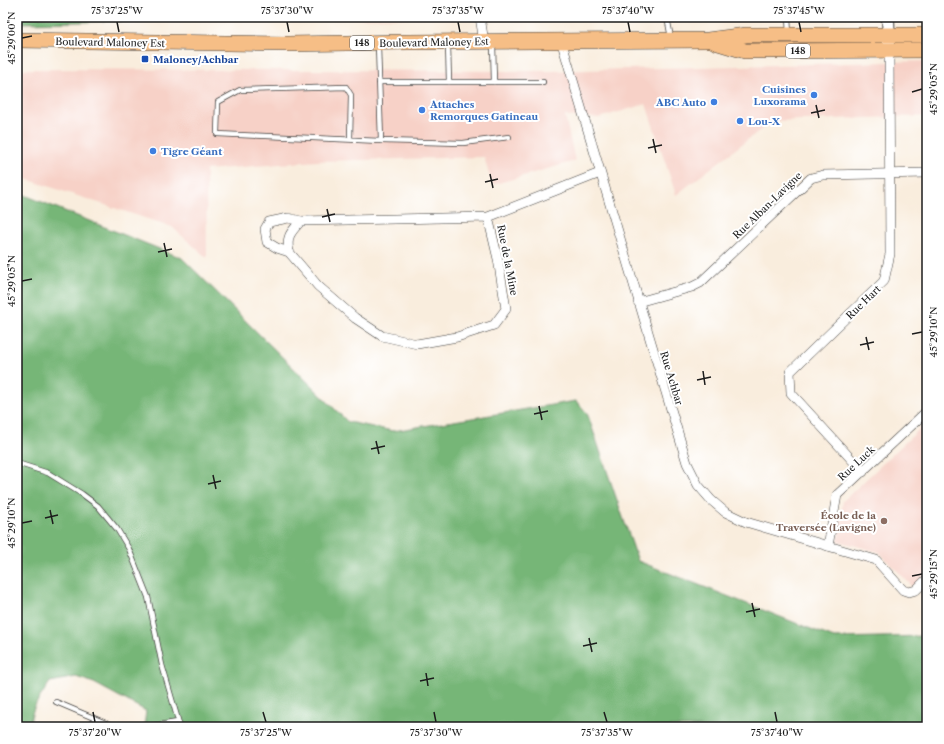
<svg xmlns="http://www.w3.org/2000/svg" width="944" height="744" viewBox="0 0 944 744" font-family="'Libre Caslon Text',serif">
<rect width="100%" height="100%" fill="#fff"/>
<filter id="ink" filterUnits="userSpaceOnUse"><feTurbulence type="fractalNoise" baseFrequency=".025" numOctaves="2"/><feDisplacementMap in="SourceGraphic" scale="8" xChannelSelector="R" yChannelSelector="G"/><feConvolveMatrix kernelMatrix="1 2 1 2 8 2 1 2 1" color-interpolation-filters="sRGB"/></filter>
<filter id="wash" filterUnits="userSpaceOnUse"><feTurbulence type="fractalNoise" baseFrequency=".012" numOctaves="4" result="noise"/><feDisplacementMap in="SourceGraphic" scale="16" xChannelSelector="R" yChannelSelector="G"/><feGaussianBlur stdDeviation="0.9" result="paint"/><feColorMatrix in="noise" values="0 0 0 0 0 0 0 0 0 0 0 0 0 0 0 0 0 1.4 0 .05"/><feComposite in="paint" operator="in"/></filter>
<g filter="url(#wash)">
<rect width="100%" height="100%" fill="#f9eddd"/>
<g fill="#f7d1c7">
<polygon points="134,17 467,17 134,21"/>
<rect x="905" y="17" width="22" height="3"/>
<polygon points="927,61 927,116 772,121 676,195 646,104 599,118 565,116 575,161 492,185 484,157 317,161 206,170 207,258 172,227 17,176 17,69 550,71"/>
<polygon points="927,422 927,574 913,587 879,552 838,541 843,501"/>
</g>
<g fill="#76b677" stroke="#49694a">
<polygon points="17,17 134,17 134,21 17,23"/>
<path d="M17 192 182 258 348 422 393 431 576 401 587 413 638 561 834 638 927 636V727H144L146 711 94 683 76 677 50 682C42 695 28 711 31 727H17Z"/>
</g>
</g>
<g filter="url(#ink)">
<g fill="none" stroke-linecap="round" stroke-linejoin="round">
<g stroke="#3d3b39" stroke-width="6">
<g id="service">
<polyline points="667,17 671,38"/>
<polyline points="788,17 789,34"/>
<polyline points="493,43 494,82 543,82"/>
<polyline points="448,44 449,82"/>
<polyline points="378,45 381,141 463,143 509,137"/>
<polyline points="379,82 494,82"/>
<polyline points="350,139 351,95 346,87 240,90 218,102 217,134 381,141"/>
<polyline points="17,463 48,473 82,494 98,506 117,529 129,549 148,597 162,665 180,727"/>
<polyline points="56,702 115,727"/>
<polyline points="146,727 178,722"/>
</g>
</g>
<g stroke="#3d3b39" stroke-width="10">
<g id="minor">
<polyline points="480,17 484,42"/>
<polyline points="561,40 687,463 698,485 711,500 725,512 746,522 876,560 903,590 909,592 916,590 927,579"/>
<polyline points="488,217 498,259 506,309 494,325 457,337 417,344 382,336 355,318 318,286 289,252 277,248 267,242 265,229 269,222 288,218 301,221 488,217 600,173"/>
<path d="M289 252C286 236 291 232 301 221"/>
<polyline points="638,302 692,287 700,283 811,178 823,175 927,173"/>
<polyline points="863,472 791,393 790,372 884,281 890,254 889,51"/>
<polyline points="828,546 837,495 927,411"/>
</g>
</g>
<g stroke="#3d3b39" stroke-width="14">
<polyline id="tertiary" points="888,17 889,44"/>
</g>
<g stroke="#3d3b39" stroke-width="16">
<g id="primary">
<polyline points="17,40 288,44 408,42 708,40 746,35 927,35"/>
<polyline points="715,42 745,51 927,50"/>
</g>
</g>
<use href="#service" stroke="#fff" stroke-width="4.5"/>
<use href="#minor" stroke="#fff" stroke-width="9"/>
<use href="#tertiary" stroke="#fff" stroke-width="12"/>
<use href="#primary" stroke="#f6be86" stroke-width="15"/>
</g>
</g>
<path fill="none" stroke="#1c1c1c" stroke-width="1.5" d="M117 22 119 32M287 22 289 32M458 22 460 32M628 22 630 32M799 22 801 32M22 38 32 36M912 92 922 89M816 105 819 118M811 113 825 110M653 139 656 153M648 148 662 145M490 174 493 188M485 182 498 179M327 209 330 222M322 217 335 214M164 243 167 257M158 252 172 249M22 281 32 279M912 334 922 332M866 337 869 350M860 345 874 342M703 371 705 385M697 380 711 377M539 406 542 420M534 414 548 411M376 441 379 454M371 449 385 446M213 475 216 489M208 484 221 481M50 510 53 524M45 518 58 515M22 523 32 521M912 576 922 574M752 603 755 617M746 612 760 609M589 638 592 652M583 646 597 643M426 673 428 686M420 681 434 678M93 712 95 722M263 712 266 722M434 712 436 722M604 712 607 722M775 712 777 722"/>
<rect fill="#1a4fb4" stroke="#fff" stroke-width="1.5" x="141" y="55" width="8" height="8" rx="2"/>
<g fill="#3f7fe0" stroke="#fff" stroke-width="1.5">
<circle cx="814" cy="95" r="4"/>
<circle cx="714" cy="102" r="4"/>
<circle cx="422" cy="110" r="4"/>
<circle cx="740" cy="121" r="4"/>
<circle cx="153" cy="151" r="4"/>
</g>
<circle fill="#8d6e63" stroke="#fff" stroke-width="1.5" cx="884" cy="521" r="4"/>
<g text-anchor="middle" stroke-width="4" stroke-linejoin="round" paint-order="stroke">
<g fill="#fff" stroke="#606060" stroke-width="1">
<rect x="350" y="36" width="24" height="14" rx="3"/>
<rect x="786" y="44" width="24" height="14" rx="3"/>
</g>
<g font-size="9" font-weight="bold" fill="#1c1c1c">
<text x="362" y="46">148</text>
<text x="798" y="54">148</text>
</g>
<g font-size="10" fill="#1c1c1c" stroke="#fff">
<text transform="translate(110 42) rotate(1)" y="4">Boulevard Maloney Est</text>
<text transform="translate(434 42) rotate(-1)" y="4">Boulevard Maloney Est</text>
<text transform="translate(767 205) rotate(-44)" y="4">Rue Alban-Lavigne</text>
<text transform="translate(508 260) rotate(79)" y="4">Rue de la Mine</text>
<text transform="translate(863 302) rotate(-44)" y="4">Rue Hart</text>
<text transform="translate(672 378) rotate(73)" y="4">Rue Achbar</text>
<text transform="translate(856 463) rotate(-43)" y="4">Rue Luck</text>
</g>
<g font-size="10" font-weight="bold" fill="#164399" stroke="#fff" text-anchor="start">
<text x="153" y="63">Maloney/Achbar</text>
</g>
<g font-size="10" font-weight="bold" fill="#366cbe" stroke="#fff" text-anchor="start">
<text x="806" y="93" text-anchor="end">Cuisines<tspan x="806" dy="12">Luxorama</tspan></text>
<text x="706" y="106" text-anchor="end">ABC Auto</text>
<text x="430" y="108">Attaches<tspan x="430" dy="12">Remorques Gatineau</tspan></text>
<text x="748" y="125">Lou-X</text>
<text x="161" y="155">Tigre Géant</text>
</g>
<g font-size="10" font-weight="bold" fill="#785e54" stroke="#fff" text-anchor="end">
<text x="876" y="519">École de la<tspan x="876" dy="12">Traversée (Lavigne)</tspan></text>
</g>
</g>
<rect width="944" height="744" fill="none" stroke="#fff" stroke-width="44"/>
<rect x="22" y="22" width="900" height="700" fill="none" stroke="#1c1c1c" stroke-width="1.5"/>
<g font-size="10" text-anchor="middle" fill="#1c1c1c">
<text x="117" y="14">75°37'25"W</text>
<text x="287" y="14">75°37'30"W</text>
<text x="458" y="14">75°37'35"W</text>
<text x="628" y="14">75°37'40"W</text>
<text x="799" y="14">75°37'45"W</text>
<text transform="translate(11 38) rotate(-90)" y="4">45°29'00"N</text>
<text transform="translate(933 89) rotate(-90)" y="4">45°29'05"N</text>
<text transform="translate(11 281) rotate(-90)" y="4">45°29'05"N</text>
<text transform="translate(933 332) rotate(-90)" y="4">45°29'10"N</text>
<text transform="translate(11 523) rotate(-90)" y="4">45°29'10"N</text>
<text transform="translate(933 574) rotate(-90)" y="4">45°29'15"N</text>
<text x="95" y="736">75°37'20"W</text>
<text x="266" y="736">75°37'25"W</text>
<text x="436" y="736">75°37'30"W</text>
<text x="607" y="736">75°37'35"W</text>
<text x="777" y="736">75°37'40"W</text>
</g>
</svg>
